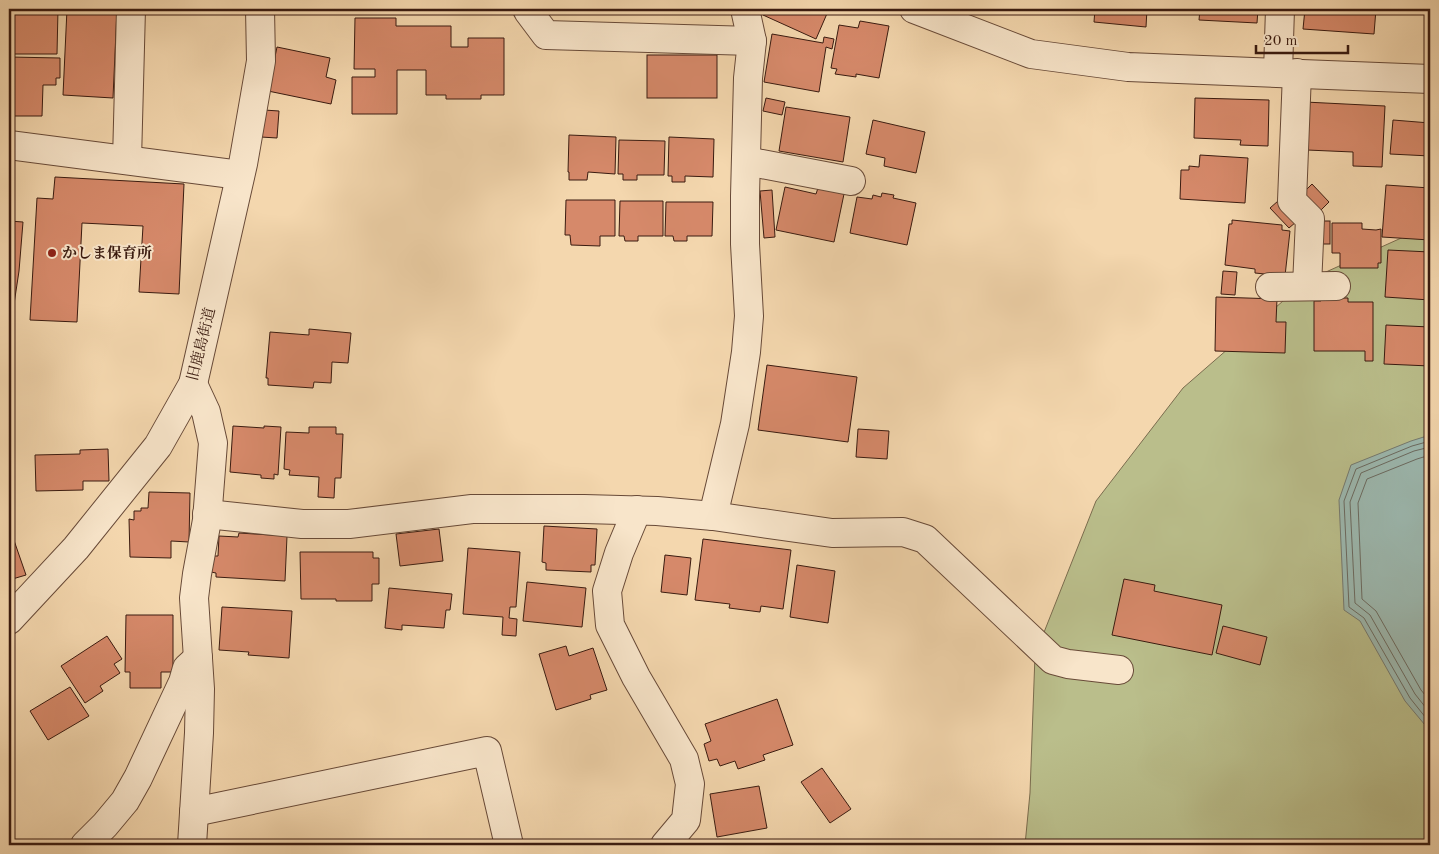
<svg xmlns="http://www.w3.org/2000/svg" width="1439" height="854" viewBox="0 0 1439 854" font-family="'Old Standard TT','Noto Serif JP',serif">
<rect width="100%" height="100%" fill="#f4d7ae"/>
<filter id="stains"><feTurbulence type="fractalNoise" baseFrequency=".004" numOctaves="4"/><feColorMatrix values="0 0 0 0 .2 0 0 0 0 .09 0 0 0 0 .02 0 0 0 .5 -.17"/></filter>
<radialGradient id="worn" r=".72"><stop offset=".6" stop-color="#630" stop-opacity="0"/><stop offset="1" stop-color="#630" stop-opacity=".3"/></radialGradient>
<polygon fill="#babe8b" stroke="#7a6c4e" points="1430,225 1430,845 1025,845 1030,793 1035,655 1096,501 1183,388 1306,281"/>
<polygon fill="#9cb8af" stroke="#75796f" points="1430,435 1430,731 1405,701 1360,621 1344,610 1339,500 1351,465 1411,441"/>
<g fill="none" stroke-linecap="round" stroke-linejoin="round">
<g stroke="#6b6a60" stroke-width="1">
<polyline points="1430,441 1412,446 1356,469 1344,501 1349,607 1364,618 1410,698 1430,723"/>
<polyline points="1430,447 1414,451 1361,473 1350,502 1355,603 1370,615 1415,694 1430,713"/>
<polyline points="1430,455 1417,459 1367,479 1358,503 1362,599 1376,611 1421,690 1430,701"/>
</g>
</g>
<g fill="#d6896a" stroke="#3a1b10">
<polygon points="9,9 58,9 57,54 9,54"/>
<polygon points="67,9 117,9 113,98 63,95"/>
<polygon points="765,9 829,9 816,39 763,15"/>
<polygon points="1095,9 1147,9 1146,27 1094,22"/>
<polygon points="1200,9 1258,9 1257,23 1199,20"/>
<polygon points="1305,9 1376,9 1374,34 1303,29"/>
<polygon points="355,18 396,18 396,26 451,26 451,47 468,47 468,38 504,38 504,95 481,95 481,99 446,99 446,95 426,95 426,70 397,70 397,114 352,114 352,77 375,77 375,69 354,69"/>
<polygon points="860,21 889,26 879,78 856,74 856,77 835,74 837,69 831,68 839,25 858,28"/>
<polygon points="772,34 823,43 824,37 834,39 832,49 826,47 819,92 764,82"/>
<polygon points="277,47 330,58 326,77 336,80 331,104 268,91"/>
<rect x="647" y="55" width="70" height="43"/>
<polygon points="9,57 60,58 60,78 56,78 56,85 43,85 42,116 9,116"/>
<polygon points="766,98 785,102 782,115 763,111"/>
<polygon points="1195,98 1269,100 1268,146 1240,145 1241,140 1194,138"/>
<polygon points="1305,102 1385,106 1382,167 1353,166 1353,152 1307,150"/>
<polygon points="786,107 850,117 843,162 779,151"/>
<polygon points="264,110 279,111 277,138 261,137"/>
<polygon points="873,120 925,132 916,173 884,166 885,158 866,154"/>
<polygon points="1393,120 1430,123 1430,156 1390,154"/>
<polygon points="569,135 616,137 615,174 588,172 587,180 569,180 569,172 568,172"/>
<polygon points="669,137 714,139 713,177 685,176 685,182 672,182 672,176 668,176"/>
<polygon points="619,140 665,141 664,175 637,175 637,180 623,180 623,174 618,174"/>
<polygon points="1200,155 1248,158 1245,203 1180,199 1181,170 1189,170 1189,166 1199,167"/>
<polygon points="55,177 184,184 179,294 139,292 143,226 82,223 77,322 30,320 37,198 53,199"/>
<polygon points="1312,184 1329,202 1320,211 1303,193"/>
<polygon points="1386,185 1430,188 1430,240 1382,237"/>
<polygon points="785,187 816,194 818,188 844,194 834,242 776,230"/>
<polygon points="772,190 775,237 764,238 760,191"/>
<polygon points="882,193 894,195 893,198 916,203 907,245 850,233 857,197 872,199 873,195 881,197"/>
<polygon points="566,200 615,200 615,236 600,236 600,246 571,245 570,235 565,235"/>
<polygon points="620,201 663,201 663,236 638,236 638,241 625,241 624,236 619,236"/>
<polygon points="1278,201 1296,222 1289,228 1270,208"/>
<polygon points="666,202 713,202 712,236 687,236 687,241 674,241 673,236 665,236"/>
<polygon points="9,219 9,221 23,222 19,271 11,324 14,356 9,357"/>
<polygon points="1232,220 1282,225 1282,230 1290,231 1285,276 1255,273 1255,269 1225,265 1229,224 1232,224"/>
<rect x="1319" y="221" width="11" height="23"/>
<polygon points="1332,223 1362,223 1362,229 1376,230 1381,229 1381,263 1378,263 1378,268 1340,268 1340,253 1332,253"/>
<polygon points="1388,250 1430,252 1430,300 1385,297"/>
<polygon points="1223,271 1237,272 1235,295 1221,294"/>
<polygon points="1216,297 1277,299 1276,322 1286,322 1285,353 1215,351"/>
<polygon points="1321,298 1348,298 1348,302 1373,302 1373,361 1365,361 1365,351 1314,351 1314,301 1321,301"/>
<polygon points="1386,325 1430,327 1430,366 1384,364"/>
<polygon points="309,329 351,333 348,363 332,362 331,383 314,382 313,388 268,385 268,378 266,378 270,332 309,335"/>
<polygon points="767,365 857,377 848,442 758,430"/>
<polygon points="233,426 264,428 264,426 281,427 278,475 274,474 274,479 261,478 261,475 230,472"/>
<polygon points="309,427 336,427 336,434 343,434 341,478 335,478 334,498 318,497 319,477 289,475 290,470 284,469 286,432 309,433"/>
<polygon points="858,429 889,431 887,459 856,457"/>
<polygon points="108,449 109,481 83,481 83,490 36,491 35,455 80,454 80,450"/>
<polygon points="149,492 190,493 189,542 171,541 171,558 130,557 129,519 134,520 134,511 141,511 141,508 148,508"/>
<polygon points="9,526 26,575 9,580"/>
<polygon points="544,526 597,529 595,565 591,565 591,572 546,570 546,563 542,562"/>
<polygon points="439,529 443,561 400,566 396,534"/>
<polygon points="239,533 287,536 285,581 216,577 216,573 211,572 212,556 218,556 219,536 238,537"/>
<polygon points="703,539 791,550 783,609 761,606 760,612 729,608 730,604 695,600"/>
<polygon points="468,548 520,552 516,607 510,607 509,618 517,619 516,636 502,635 503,617 463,614"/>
<polygon points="300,552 373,552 373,558 379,558 379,584 372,584 372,601 336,601 336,599 301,599"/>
<polygon points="665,555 691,558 687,595 661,592"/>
<polygon points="797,565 835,571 828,623 790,617"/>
<polygon points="1124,579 1155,585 1154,591 1222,605 1212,655 1112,635"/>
<polygon points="527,582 586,588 582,627 523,621"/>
<polygon points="389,588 452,594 450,610 446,610 444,628 402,625 402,630 385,628"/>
<polygon points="222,607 292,611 289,658 248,655 249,652 219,650"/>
<polygon points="126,615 173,615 173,672 161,672 161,688 130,688 130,672 125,672"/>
<polygon points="1223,626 1267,637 1260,665 1216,653"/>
<polygon points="107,636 122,659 114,664 120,673 100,686 103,691 85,703 61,666"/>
<polygon points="566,646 569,656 593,648 607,690 590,695 591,699 556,710 539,654"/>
<polygon points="70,687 89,716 48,740 30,711"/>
<polygon points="777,699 793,745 763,755 765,760 738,769 735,761 720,766 717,759 709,761 704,744 711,741 705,724"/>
<polygon points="822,768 851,809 830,823 801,782"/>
<polygon points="759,786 767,828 717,837 710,794"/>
</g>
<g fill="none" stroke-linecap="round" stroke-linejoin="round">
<g stroke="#684a38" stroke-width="30">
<g id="minor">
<polyline points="529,9 528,11 546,35 752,41"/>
<polyline points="914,9 1031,54 1128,67 1430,79"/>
<polyline points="1278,72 1280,9"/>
<polyline points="1297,73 1292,201 1310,219 1307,286"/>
<polyline points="9,145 240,175"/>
<polyline points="127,160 131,9"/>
<polyline points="746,161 851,181"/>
<polyline points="1270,287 1336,286"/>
<polyline points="637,510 619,553 607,591 610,625 636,677 684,759 690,784 686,820 665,845"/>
<polyline points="207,514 302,524 349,524 472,509 584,509 657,511 713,516 832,533 903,532 925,539 1053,660 1068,664 1119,670"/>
<polyline points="713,516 735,424 746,352 749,316 745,244 745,196 748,78 752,41 745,9"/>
<polyline points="9,620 76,548 158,446 193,384 243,164 261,61 260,9"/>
<polyline points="194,812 487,751 509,845"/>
<polyline points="85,845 105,825 125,801 138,778 183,682 187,668 198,658"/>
<polyline points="192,845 199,733 200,689 194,598 197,574 207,520 213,443 206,412 193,384"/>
</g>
</g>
<use href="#minor" stroke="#f8e5ca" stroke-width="28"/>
</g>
<circle fill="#8f2418" stroke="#f8e5ca" stroke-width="2" cx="52" cy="253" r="5"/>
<g text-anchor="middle" stroke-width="4" stroke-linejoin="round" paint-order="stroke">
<g font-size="15" font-weight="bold" fill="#3a1b10" stroke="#f8e5ca" text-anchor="start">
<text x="62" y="258">かしま保育所</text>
</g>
<g font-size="15" fill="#3a1b10" stroke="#f8e5ca">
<text transform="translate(201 344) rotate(-76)" y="5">旧鹿島街道</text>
</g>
</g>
<rect width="1439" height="854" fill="none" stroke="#f4d7ae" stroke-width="30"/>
<rect x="10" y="10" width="1419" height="834" fill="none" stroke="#3a1b10" stroke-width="2.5"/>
<rect x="15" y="15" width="1409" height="824" fill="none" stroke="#3a1b10"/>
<path d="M1256 45v8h92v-8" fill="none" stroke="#3a1b10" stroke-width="2.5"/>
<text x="1264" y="45" font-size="15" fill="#3a1b10" stroke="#f8e5ca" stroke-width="4" paint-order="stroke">20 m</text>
<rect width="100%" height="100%" filter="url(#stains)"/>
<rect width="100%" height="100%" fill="url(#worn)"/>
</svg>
